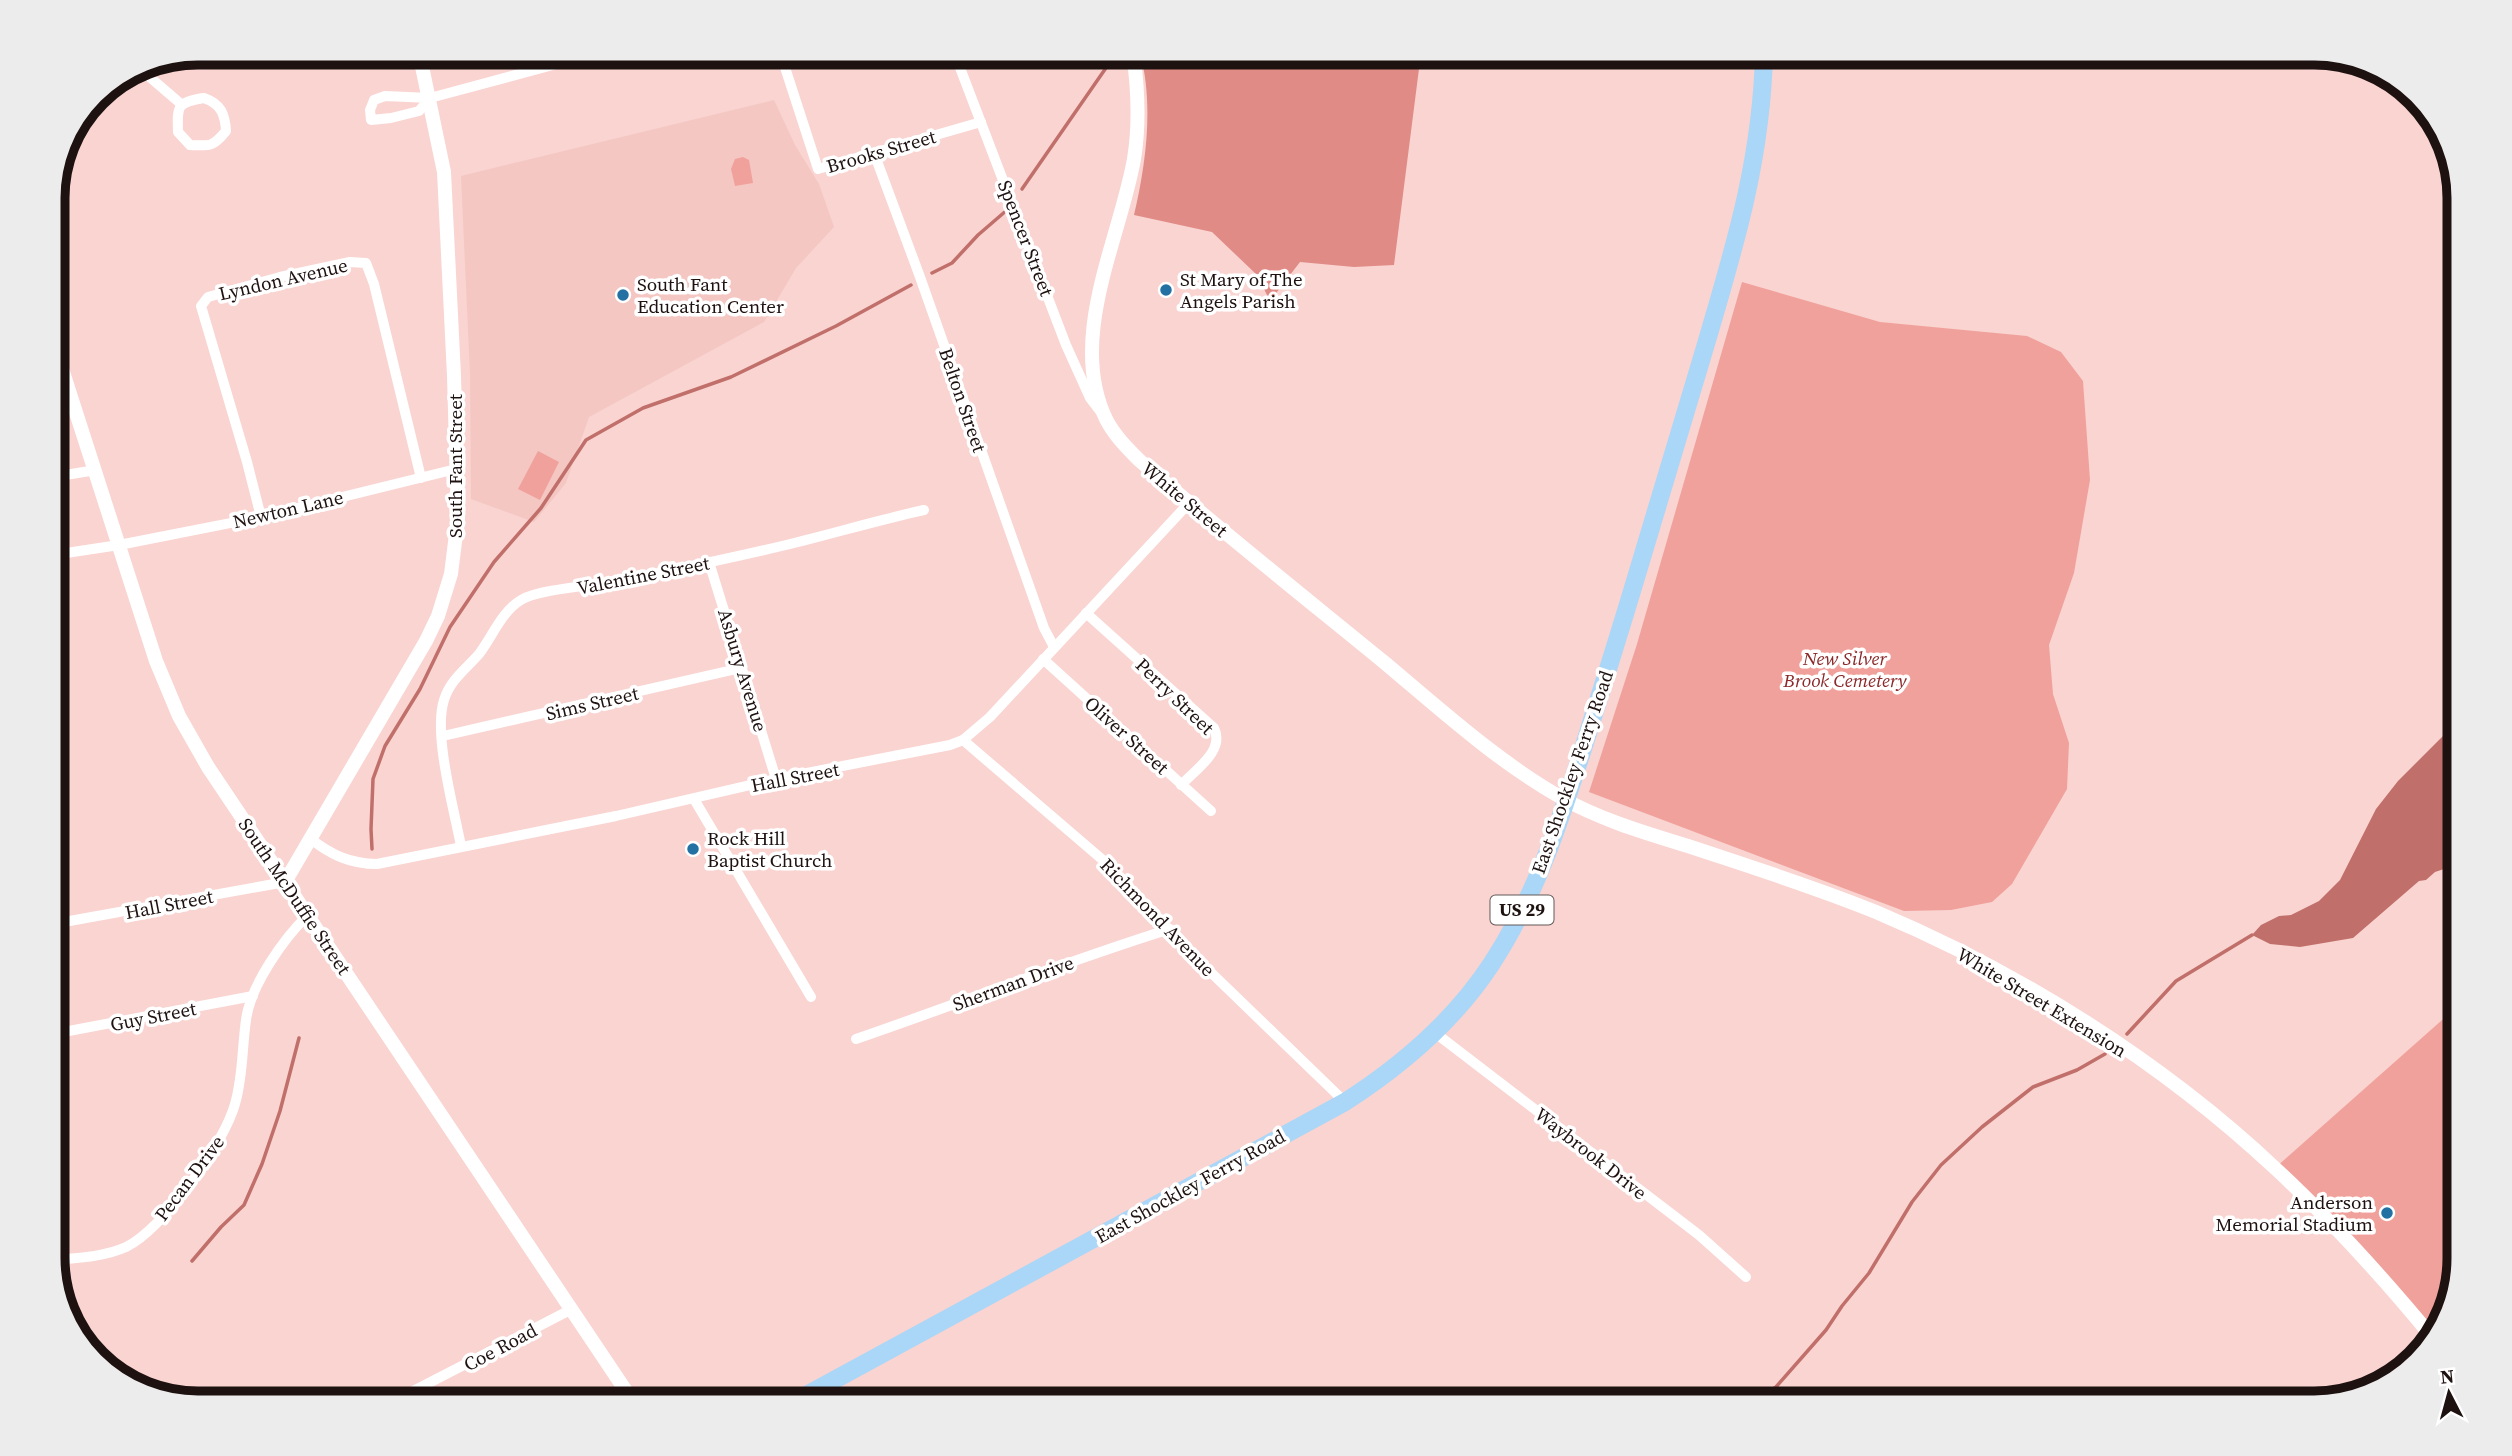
<svg xmlns="http://www.w3.org/2000/svg" width="2512" height="1456" viewBox="0 0 2512 1456" font-family="'Source Serif 4',serif">
<rect width="100%" height="100%" fill="#f9d4d1"/>
<polygon fill="#f4c7c3" points="774,100 795,145 819,184 834,227 796,268 764,322 589,417 566,483 534,522 471,499 470,374 461,176"/>
<g fill="#f1a19b">
<polygon points="743,157 749,160 753,183 735,186 731,169 735,159"/>
<polygon points="1742,282 1880,322 2027,336 2061,352 2083,381 2090,480 2074,573 2049,645 2053,694 2069,743 2067,789 2012,884 1992,902 1951,910 1904,911 1589,792 1637,644"/>
<polygon points="538,451 559,462 540,500 518,489"/>
<polygon points="2459,1005 2459,1259 2440,1331 2429,1342 2275,1168"/>
</g>
<g fill="#e08b86">
<path d="M1140 53H1421L1394 265 1354 267 1300 262 1270 301 1257 275 1212 232 1134 215C1146 164 1154 104 1140 53Z"/>
<polygon points="1469,53 1710,53 1710,69 1503,57"/>
</g>
<polygon fill="#c16f6a" points="2456,723 2459,723 2459,864 2435,872 2426,880 2419,881 2353,938 2300,947 2270,944 2252,935 2261,925 2279,916 2291,915 2319,901 2340,880 2376,809 2398,781"/>
<g fill="none" stroke-linecap="round" stroke-linejoin="round">
<g stroke="#c16f6a" stroke-width="3.5">
<polyline points="1022,189 1117,52"/>
<polyline points="932,273 952,263 978,235 1007,210"/>
<polyline points="372,849 371,829 373,779 385,746 420,689 450,627 494,562 541,508 586,440 643,408 731,377 836,326 911,285"/>
<polyline points="2127,1034 2176,981 2252,935"/>
<polyline points="192,1261 221,1227 244,1205 262,1164 280,1111 299,1038"/>
<polyline points="1752,1403 1776,1387 1826,1330 1842,1306 1869,1273 1912,1202 1941,1165 1982,1127 2033,1087 2077,1070 2105,1054"/>
</g>
<g stroke="#fff" stroke-width="10">
<polyline points="780,52 818,169 981,122"/>
<polyline points="954,52 1066,345 1090,398 1100,411"/>
<polyline points="138,67 181,104"/>
<path d="M204 98C221 104 225 114 226 131 213 147 210 146 190 145L178 132C177 106 177 102 204 98Z"/>
<polyline points="430,98 419,111 391,118 371,120 370,110 374,100 385,96 430,98 601,52"/>
<polyline points="874,153 920,277 1044,628 1054,647"/>
<polyline points="53,477 96,470"/>
<polyline points="261,517 247,462 201,306 208,297 280,277 350,262 366,263 374,284 421,478"/>
<polyline points="53,555 119,545 261,517 456,469"/>
<polyline points="709,562 776,779"/>
<path d="M1086 613 1214 728C1225 751 1196 769 1181 785"/>
<polyline points="1043,659 1211,811"/>
<polyline points="443,736 741,668"/>
<polyline points="963,740 1104,861 1197,959 1345,1102"/>
<polyline points="694,799 811,997"/>
<path d="M311 839C331 855 351 864 377 864L616 816 776 779 950 745 963 740 990 717 1189 503"/>
<path d="M461 846C454 809 433 734 444 700 450 680 466 669 479 654 492 637 502 611 521 600 541 588 598 586 625 580 678 569 732 558 786 545 832 534 878 520 924 510"/>
<polyline points="53,924 285,882"/>
<polyline points="1434,1032 1699,1235 1746,1277"/>
<polyline points="53,1034 253,996"/>
<path d="M856 1039C961 1003 1064 962 1170 929"/>
<path d="M53 1260C77 1258 104 1257 126 1247 163 1229 224 1144 235 1104 243 1077 242 1048 246 1020 250 986 284 938 308 915"/>
<polyline points="390,1403 572,1309"/>
</g>
<g stroke="#fff" stroke-width="14">
<path d="M1133 52C1138 88 1140 123 1134 159 1120 239 1067 338 1106 419 1114 435 1127 448 1139 460 1220 530 1303 596 1385 663 1441 710 1498 762 1562 798 1601 820 1646 833 1688 846 1751 867 1815 887 1876 912 2021 973 2162 1062 2276 1169 2332 1221 2384 1279 2433 1338"/>
<polyline points="53,341 156,661 179,716 208,767 634,1403"/>
<polyline points="285,882 426,641 438,616 451,574 458,518 454,376 444,172 419,52"/>
</g>
<path stroke="#aad6f7" stroke-width="18" d="M792 1403 1345 1102C1401 1066 1455 1020 1492 963 1538 893 1563 812 1588 733 1605 679 1622 625 1638 571 1660 499 1681 426 1703 354 1733 252 1762 161 1764 52"/>
</g>
<g fill="#2370a3" stroke="#fff" stroke-width="2.5">
<circle cx="1166" cy="290" r="7"/>
<circle cx="623" cy="295" r="7"/>
<circle cx="693" cy="849" r="7"/>
<circle cx="2387" cy="1213" r="7"/>
</g>
<g text-anchor="middle" stroke-width="7" stroke-linejoin="round" paint-order="stroke">
<rect fill="#fff" stroke="#625958" stroke-width="2" x="1490.5" y="895.5" width="63" height="29" rx="5"/>
<g font-size="18" font-weight="bold" fill="#1e1211">
<text x="1522" y="916">US 29</text>
</g>
<g font-size="19" fill="#1e1211" stroke="#fff">
<text transform="translate(881 151) rotate(-16)" y="7">Brooks Street</text>
<text transform="translate(1026 238) rotate(69)" y="7">Spencer Street</text>
<text transform="translate(283 279) rotate(-13)" y="7">Lyndon Avenue</text>
<text transform="translate(963 400) rotate(71)" y="7">Belton Street</text>
<text transform="translate(455 466) rotate(-90)" y="7">South Fant Street</text>
<text transform="translate(1185 499) rotate(40)" y="7">White Street</text>
<text transform="translate(288 509) rotate(-13)" y="7">Newton Lane</text>
<text transform="translate(643 575) rotate(-11)" y="7">Valentine Street</text>
<text transform="translate(743 670) rotate(73)" y="7">Asbury Avenue</text>
<text transform="translate(1175 696) rotate(44)" y="7">Perry Street</text>
<text transform="translate(592 703) rotate(-13)" y="7">Sims Street</text>
<text transform="translate(1127 735) rotate(42)" y="7">Oliver Street</text>
<text transform="translate(1572 772) rotate(-71)" y="7">East Shockley Ferry Road</text>
<text transform="translate(795 777) rotate(-11)" y="7">Hall Street</text>
<text transform="translate(295 896) rotate(56)" y="7">South McDuffie Street</text>
<text transform="translate(169 904) rotate(-11)" y="7">Hall Street</text>
<text transform="translate(1158 917) rotate(46)" y="7">Richmond Avenue</text>
<text transform="translate(1013 983) rotate(-20)" y="7">Sherman Drive</text>
<text transform="translate(2042 1002) rotate(31)" y="7">White Street Extension</text>
<text transform="translate(153 1016) rotate(-11)" y="7">Guy Street</text>
<text transform="translate(1591 1153) rotate(38)" y="7">Waybrook Drive</text>
<text transform="translate(189 1178) rotate(-53)" y="7">Pecan Drive</text>
<text transform="translate(1190 1186) rotate(-29)" y="7">East Shockley Ferry Road</text>
<text transform="translate(500 1347) rotate(-28)" y="7">Coe Road</text>
</g>
<g font-size="19" fill="#1e1211" stroke="#fff" text-anchor="start">
<text x="1180" y="286">St Mary of The<tspan x="1180" dy="22">Angels Parish</tspan></text>
<text x="637" y="291">South Fant<tspan x="637" dy="22">Education Center</tspan></text>
<text x="707" y="845">Rock Hill<tspan x="707" dy="22">Baptist Church</tspan></text>
<text x="2373" y="1209" text-anchor="end">Anderson<tspan x="2373" dy="22">Memorial Stadium</tspan></text>
</g>
<g font-size="19" font-style="italic" fill="#8b2829" stroke="#fff">
<text x="1845" y="665">New Silver<tspan x="1845" dy="22">Brook Cemetery</tspan></text>
</g>
</g>
<path d="M0 0H2512V1456H0ZM198 65H2314A133 133 0 0 1 2447 198V1258A133 133 0 0 1 2314 1391H198A133 133 0 0 1 65 1258V198A133 133 0 0 1 198 65Z" fill="#edecec" fill-rule="evenodd"/>
<path fill="none" stroke="#1e1211" stroke-width="9" d="M198 65H2314A133 133 0 0 1 2447 198V1258A133 133 0 0 1 2314 1391H198A133 133 0 0 1 65 1258V198A133 133 0 0 1 198 65Z"/>
<g transform="translate(2449 1393) rotate(354)" stroke="#ffffff" stroke-width="5" paint-order="stroke">
<path d="M0-5L12 26L0 18L-12 26Z" fill="#1e1211"/>
<text y="-10" font-size="19" font-weight="bold" text-anchor="middle" fill="#1e1211">N</text>
</g>
</svg>
